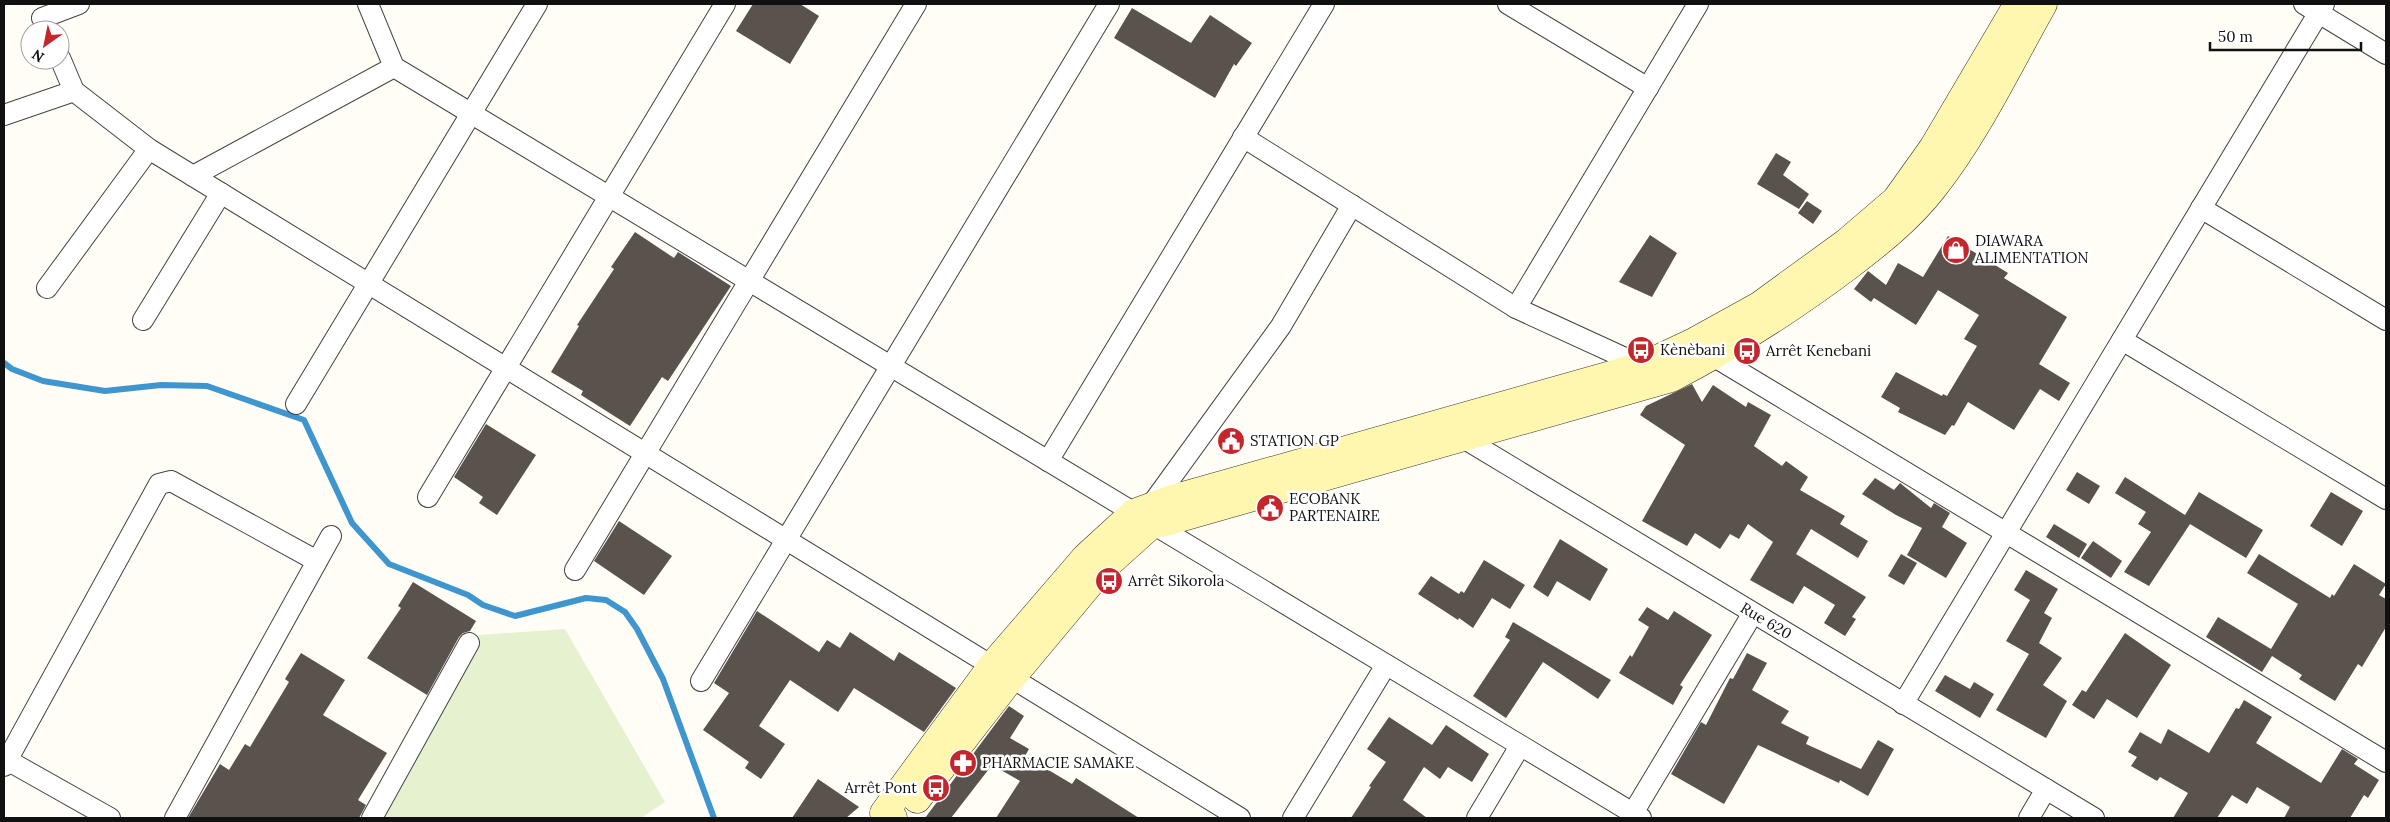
<svg xmlns="http://www.w3.org/2000/svg" width="2390" height="822" viewBox="0 0 2390 822" font-family="Lora,serif">
<rect width="100%" height="100%" fill="#fffdf5"/>
<polygon fill="#e6f2cf" points="565,629 665,802 641,818 379,818 478,635"/>
<g fill="none" stroke-linecap="round" stroke-linejoin="round">
<polyline stroke="#3f96cf" stroke-width="6" points="4,363 12,369 43,381 105,391 161,385 207,386 304,420 352,523 389,564 468,595 483,605 515,616 586,598 606,600 625,612 637,629 663,679 714,818"/>
</g>
<g fill="#5a524d">
<polygon points="753,4 800,4 819,16 790,64 736,31"/>
<polygon points="1132,8 1191,43 1210,15 1252,43 1236,66 1234,64 1215,98 1114,38"/>
<polygon points="1776,153 1791,162 1783,175 1809,194 1799,209 1757,184"/>
<polygon points="1807,201 1822,211 1813,224 1798,213"/>
<polygon points="635,232 674,258 678,252 731,286 668,381 662,377 630,426 581,395 583,391 551,372 579,326 577,325 614,269 611,267"/>
<polygon points="1650,235 1677,253 1652,297 1619,282"/>
<polygon points="1948,236 2008,273 2004,278 2067,317 2039,364 2070,383 2059,401 2040,389 2014,430 1968,402 1954,426 1952,425 1945,435 1898,412 1900,408 1881,397 1896,372 1942,396 1943,394 1947,396 1977,346 1964,339 1979,315 1938,290 1916,325 1874,298 1871,302 1854,289 1868,271 1886,285 1898,263 1923,277"/>
<polygon points="1692,384 1702,402 1713,385 1746,407 1748,402 1771,415 1754,446 1782,466 1786,461 1808,477 1800,490 1845,516 1840,524 1868,541 1858,558 1811,529 1796,554 1866,597 1852,617 1856,619 1845,636 1824,623 1835,605 1804,586 1793,604 1750,580 1773,542 1748,524 1739,539 1730,534 1720,549 1695,533 1687,546 1642,521 1685,445 1640,415 1646,406"/>
<polygon points="486,424 536,455 497,515 479,503 483,497 454,477"/>
<polygon points="2077,472 2100,486 2089,504 2066,490"/>
<polygon points="2125,477 2185,515 2199,492 2263,530 2246,558 2190,524 2149,586 2124,572 2151,532 2138,524 2146,512 2115,493"/>
<polygon points="1875,478 1894,490 1900,483 1931,508 1934,503 1950,513 1942,527 1967,543 1946,578 1907,555 1922,528 1896,515 1862,494"/>
<polygon points="2331,492 2363,511 2342,546 2310,526"/>
<polygon points="619,521 672,556 644,595 594,561"/>
<polygon points="2054,524 2087,544 2079,558 2046,537"/>
<polygon points="1560,539 1608,569 1590,601 1557,581 1548,597 1533,587"/>
<polygon points="2093,541 2122,561 2111,578 2081,558"/>
<polygon points="1901,554 1917,563 1904,585 1888,576"/>
<polygon points="2259,554 2330,598 2332,594 2334,596 2354,564 2386,584 2379,595 2386,599 2386,627 2362,667 2358,664 2335,701 2299,679 2302,675 2272,656 2262,672 2206,637 2218,617 2271,649 2298,604 2247,573"/>
<polygon points="1484,560 1525,585 1510,609 1492,598 1473,628 1459,618 1458,620 1418,594 1431,576 1459,594 1461,591 1464,593"/>
<polygon points="2026,570 2058,589 2044,613 2052,618 2039,643 2062,658 2043,685 2067,701 2046,738 1996,710 2029,654 2006,641 2030,600 2014,590"/>
<polygon points="413,582 476,621 470,631 463,633 459,637 427,695 367,658 401,608 398,606"/>
<polygon points="1647,607 1668,620 1674,611 1712,635 1680,685 1683,687 1673,705 1619,673 1630,655 1632,657 1649,627 1638,620"/>
<polygon points="757,611 819,652 827,640 840,648 850,632 894,661 899,652 956,688 924,732 854,688 838,712 790,680 759,726 785,744 761,779 745,768 749,762 703,730 729,693 714,683"/>
<polygon points="1513,622 1611,680 1598,699 1543,662 1506,718 1473,696 1510,640 1505,637"/>
<polygon points="2125,633 2171,665 2137,718 2107,699 2094,719 2072,705 2082,690 2086,692"/>
<polygon points="301,653 345,680 323,715 387,753 358,800 366,805 359,818 188,818 220,764 229,770 245,744 250,747 289,682 285,679"/>
<polygon points="1747,653 1767,663 1752,690 1789,711 1781,723 1809,737 1806,744 1861,769 1878,740 1894,749 1868,796 1840,780 1839,783 1758,745 1724,804 1671,774 1701,722 1706,725 1730,678 1733,679"/>
<polygon points="1945,675 1970,689 1974,682 1994,694 1980,718 1935,691"/>
<polygon points="2244,700 2272,717 2256,743 2321,783 2342,749 2358,759 2354,764 2379,780 2368,798 2364,795 2350,818 2284,818 2290,807 2257,787 2247,804 2232,795 2217,818 2173,818 2188,793 2160,777 2157,781 2131,766 2137,757 2128,752 2140,732 2161,744 2168,729 2209,753 2236,708 2239,709"/>
<polygon points="1009,706 1024,716 1010,738 1029,749 1025,756 1072,784 1076,778 1139,818 996,818 1020,781 992,765 951,818 925,818"/>
<polygon points="1389,717 1432,745 1446,725 1489,754 1472,782 1448,767 1440,779 1424,767 1403,800 1427,818 1351,818 1371,787 1369,786 1386,762 1367,749"/>
<polygon points="818,779 859,807 846,818 792,818"/>
</g>
<g fill="none" stroke-linecap="round" stroke-linejoin="round">
<g stroke="#444" stroke-width="22">
<g id="street">
<polyline points="368,4 394,67 1641,818"/>
<polyline points="1508,4 1648,88"/>
<polyline points="2304,4 2386,54"/>
<polyline points="42,18 79,4"/>
<polyline points="60,58 74,91 149,149 1240,818"/>
<polyline points="4,115 74,91"/>
<polyline points="1243,137 1516,308 1649,369"/>
<polyline points="193,176 394,67"/>
<polyline points="2201,208 2386,320"/>
<polyline points="47,288 149,149"/>
<polyline points="1516,308 1698,4"/>
<polyline points="143,320 221,193"/>
<polyline points="2122,340 2386,499"/>
<polyline points="1713,356 2386,762"/>
<polyline points="296,404 537,4"/>
<polyline points="1455,433 2094,818"/>
<polyline points="1048,461 1324,4"/>
<polyline points="428,497 725,4"/>
<polyline points="1149,508 1281,326 1352,205"/>
<polyline points="575,570 916,4"/>
<polyline points="701,681 1109,4"/>
<polyline points="1903,704 2324,4"/>
<polyline points="7,760 110,818"/>
<polyline points="4,766 159,484 171,481 317,561"/>
<polyline points="1633,813 1753,613"/>
<polyline points="175,818 331,536"/>
<polyline points="372,818 469,643"/>
<polyline points="1293,818 1386,665"/>
<polyline points="1477,818 1520,746"/>
<polyline points="2029,818 2046,789"/>
</g>
</g>
<g stroke="#333" stroke-width="29">
<g id="secondary">
<path d="M917 799 1011 678 1102 569 1152 524 1165 522 1671 378C1733 346 1791 309 1847 267 1877 244 1909 219 1933 188 1976 134 2009 64 2043 4"/>
<polyline points="893,818 884,813 992,666 1086,557 1134,513 1169,500 1643,366 1692,343 1759,306 1847,242 1896,200 1933,148 2018,4"/>
</g>
</g>
<use href="#street" stroke="#fff" stroke-width="20"/>
<use href="#secondary" stroke="#fff6b0" stroke-width="28"/>
</g>
<defs>
<g id="shop-disc" transform="scale(1.4375)"><circle r="9.5" fill="#c4262e" stroke="#fff"/><path d="M-5-2.5h2.3a2.7 3.5 0 0 1 5.4 0H5L5.5 6h-11ZM-1.5-2.5h3a1.5 2.3 0 0 0-3 0Z" fill="#fff"/></g>
<g id="bus-disc" transform="scale(1.4375)"><circle r="9.5" fill="#c4262e" stroke="#fff"/><path d="M-5-6H5V4H4V6H2V4H-2V6H-4V4H-5ZM-3.5-4V0h7V-4ZM-3.5 1.2v1.5H-2V1.2ZM2 1.2v1.5H3.5V1.2Z" fill="#fff"/></g>
<g id="civic-disc" transform="scale(1.4375)"><circle r="9.5" fill="#c4262e" stroke="#fff"/><path d="M-.6-6.5H3V-4.5H.6V-3L4-1V1h2V6H-6V1h2V-1L-.6-3ZM-1.2 2.5V6h2.4V2.5Z" fill="#fff"/></g>
<g id="pharmacy-disc" transform="scale(1.4375)"><circle r="9.5" fill="#c4262e" stroke="#fff"/><path d="M-2-6h4v4h4v4h-4v4h-4v-4h-4v-4h4Z" fill="#fff"/></g>
</defs>
<g fill-rule="evenodd">
<use href="#shop-disc" x="1956" y="250"/>
<use href="#bus-disc" x="1641" y="350"/>
<use href="#bus-disc" x="1747" y="351"/>
<use href="#civic-disc" x="1231" y="441"/>
<use href="#civic-disc" x="1270" y="508"/>
<use href="#bus-disc" x="1109" y="581"/>
<use href="#pharmacy-disc" x="963" y="763"/>
<use href="#bus-disc" x="936" y="788"/>
</g>
<g text-anchor="middle" stroke-width="5" stroke-linejoin="round" paint-order="stroke">
<g font-size="15" fill="#111" stroke="#fff" text-anchor="start">
<text x="1975" y="246">DIAWARA<tspan x="1975" dy="17">ALIMENTATION</tspan></text>
<text x="1660" y="355">Kènèbani</text>
<text x="1766" y="356">Arrêt Kenebani</text>
<text x="1250" y="446">STATION GP</text>
<text x="1289" y="504">ECOBANK<tspan x="1289" dy="17">PARTENAIRE</tspan></text>
<text x="1128" y="586">Arrêt Sikorola</text>
<text x="982" y="768">PHARMACIE SAMAKE</text>
<text x="917" y="793" text-anchor="end">Arrêt Pont</text>
</g>
<g font-size="15" fill="#111" stroke="#fff">
<text transform="translate(1766 621) rotate(31)" y="5">Rue 620</text>
</g>
</g>
<rect width="2390" height="822" fill="none" stroke="#111111" stroke-width="10"/>
<g transform="translate(45 45) rotate(213)"><circle r="24" fill="#ffffff" stroke="#a0a0a0"/>
<path d="M0-4L9 19L0 12L-9 19Z" fill="#c4262e"/>
<text y="-8" font-size="14" font-weight="bold" text-anchor="middle" fill="#111111">N</text>
</g>
<path d="M2210 42v8h151v-8" fill="none" stroke="#111111" stroke-width="2.5"/>
<text x="2218" y="42" font-size="15" fill="#111111" stroke="#ffffff" stroke-width="4" paint-order="stroke">50 m</text>
</svg>
